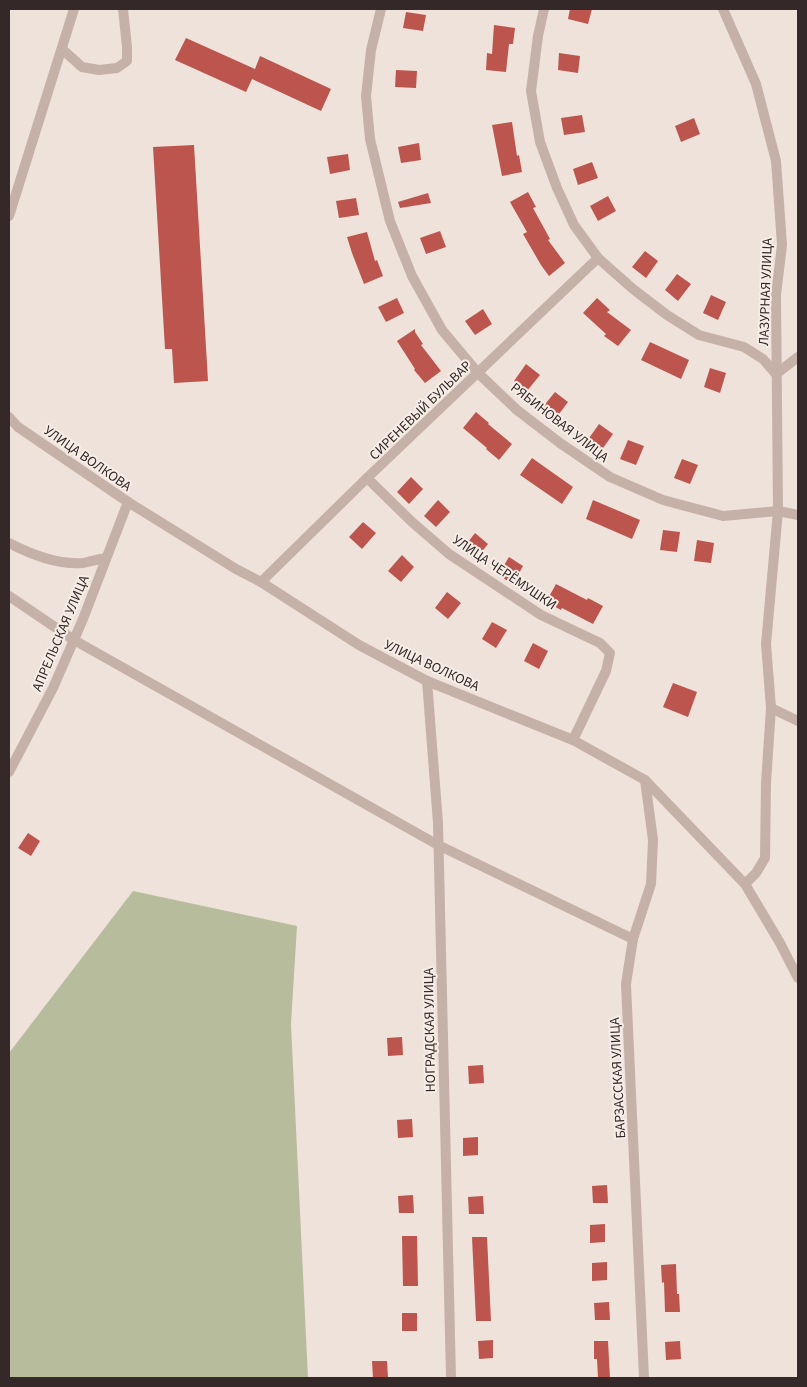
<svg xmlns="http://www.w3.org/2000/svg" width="807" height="1387" viewBox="0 0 807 1387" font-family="'Source Sans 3',sans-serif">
<rect width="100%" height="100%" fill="#efe2db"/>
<polygon fill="#b7bd9c" points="133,891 297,926 291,1024 308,1378 9,1378 9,1053"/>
<g fill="#bb554d">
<polygon points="570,9 592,9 588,24 568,19"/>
<polygon points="406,12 426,15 423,31 403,28"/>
<polygon points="494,25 515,28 513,44 509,44 506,72 486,70 487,53 492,54"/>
<polygon points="186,38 255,69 260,56 331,89 321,111 252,79 246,92 175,60"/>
<polygon points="559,53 580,56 578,73 558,70"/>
<polygon points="396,70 417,71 416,88 395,87"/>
<polygon points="582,115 585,132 564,135 561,118"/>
<polygon points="694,118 700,134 681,142 675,126"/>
<polygon points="512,122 517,156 519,155 522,172 502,176 492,125"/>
<polygon points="419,143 421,160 401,163 398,147"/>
<polygon points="194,145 208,381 174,383 172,349 165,349 153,147"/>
<polygon points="348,154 350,170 330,174 327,157"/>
<polygon points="592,162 598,178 578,185 573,169"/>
<polygon points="528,192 536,207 533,208 550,239 548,240 565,263 549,276 541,265 523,234 527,232 510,202"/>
<polygon points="428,193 431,203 400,208 398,202"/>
<polygon points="608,196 616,211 598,221 590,206"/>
<polygon points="356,198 359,215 339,218 336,201"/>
<polygon points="440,231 446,247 426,254 420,238"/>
<polygon points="367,232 375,261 377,260 383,276 364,284 352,253 347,237"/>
<polygon points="645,251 658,261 646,278 632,267"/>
<polygon points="677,274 691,284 678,301 665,290"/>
<polygon points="711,295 726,302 718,320 703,313"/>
<polygon points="397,298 404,313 386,322 378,307"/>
<polygon points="597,298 610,310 607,312 631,330 618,346 604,336 606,334 583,313"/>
<polygon points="483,309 492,324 475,335 465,321"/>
<polygon points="415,329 415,332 423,344 421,345 441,371 425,383 414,370 415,369 397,341"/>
<polygon points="650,342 689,360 681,379 641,360"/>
<polygon points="526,364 540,375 527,391 514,381"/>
<polygon points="710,368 726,373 720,393 704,387"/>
<polygon points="555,392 568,402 556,418 542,408"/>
<polygon points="476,412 489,423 488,424 512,444 499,460 486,449 487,448 463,428"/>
<polygon points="599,424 613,434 601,451 587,441"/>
<polygon points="628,440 644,446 636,465 620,459"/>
<polygon points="532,458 573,487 562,504 520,475"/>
<polygon points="682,459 698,465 690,484 674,478"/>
<polygon points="411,477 423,489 409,504 397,492"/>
<polygon points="438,500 450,512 436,527 424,516"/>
<polygon points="593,500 640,520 632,539 586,519"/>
<polygon points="363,522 376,533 362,549 349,537"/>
<polygon points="663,530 680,532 677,552 660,550"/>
<polygon points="475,533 488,544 475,560 462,550"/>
<polygon points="697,540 714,543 711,563 694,561"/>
<polygon points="402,555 414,567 401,582 388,571"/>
<polygon points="509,557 523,566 513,584 498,575"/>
<polygon points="556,584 587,600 588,598 603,606 593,624 562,608 561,610 546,602"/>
<polygon points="447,592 461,603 448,619 435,608"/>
<polygon points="492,622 507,630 496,648 482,639"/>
<polygon points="533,643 548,651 539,669 524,661"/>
<polygon points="673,683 697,692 688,717 663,707"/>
<polygon points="28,833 40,841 31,856 18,848"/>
<polygon points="402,1037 403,1055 388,1056 387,1038"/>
<polygon points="483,1065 484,1083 469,1084 468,1066"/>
<polygon points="412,1119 413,1137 398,1138 397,1120"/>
<polygon points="478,1137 478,1155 463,1156 463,1138"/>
<polygon points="607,1185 608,1203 593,1203 592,1186"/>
<polygon points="413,1195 414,1213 399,1213 398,1196"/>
<polygon points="483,1196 484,1214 469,1214 468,1197"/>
<polygon points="605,1224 605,1242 590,1243 590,1225"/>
<polygon points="402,1236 417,1236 418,1286 403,1286"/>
<polygon points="472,1237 487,1237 491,1321 476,1321"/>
<polygon points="607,1262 607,1280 592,1281 592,1263"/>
<polygon points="676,1264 677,1294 679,1294 680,1312 665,1312 664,1282 662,1283 661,1265"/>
<polygon points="609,1302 610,1320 595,1320 594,1303"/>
<rect x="402" y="1313" width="15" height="18"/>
<polygon points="493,1340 493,1358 479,1359 478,1341"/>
<polygon points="594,1341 608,1341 610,1378 598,1378 597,1359 594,1359"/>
<polygon points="680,1341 681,1359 666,1360 665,1342"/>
<polygon points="372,1361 387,1361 388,1378 373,1378"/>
</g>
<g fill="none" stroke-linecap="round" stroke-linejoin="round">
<g stroke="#c6b1a8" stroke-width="10">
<polyline points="381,9 371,50 366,96 370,139 390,221 412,276 442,330 478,373 517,410 560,443 610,477 663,500 723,516 778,511 798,515"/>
<polyline points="544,9 538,36 531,91 540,142 557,188 574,225 598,258 633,289 667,315 699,335 744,347 763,359 776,374"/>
<polyline points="723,9 756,84 776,161 782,245 776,295 778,511 766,644 771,708 766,783 765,858 756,873 745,884"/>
<polyline points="62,49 82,67 99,70 117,68 127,61 127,47 123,9"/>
<polyline points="9,216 74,9"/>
<polyline points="776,374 798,357"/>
<polyline points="9,417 18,427 128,502 236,569 261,582 359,645 427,681 573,740 645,780 745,884 780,943 798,978"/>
<polyline points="367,478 412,522 449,554 541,615 600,643 610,653 606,671 573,740"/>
<path d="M9 543C30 554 58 565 83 563 90 562 98 559 106 558"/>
<polyline points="261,582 367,478 598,258"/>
<polyline points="9,596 74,640 438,845 633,939"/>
<polyline points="427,681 438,823 451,1378"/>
<polyline points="771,708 798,721"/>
<polyline points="9,772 53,688 83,619 128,502"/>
<polyline points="644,1378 626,984 633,939 651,884 653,840 645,780"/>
</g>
</g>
<g text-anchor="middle" stroke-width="4" stroke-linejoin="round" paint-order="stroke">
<g font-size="14" fill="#342928" stroke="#f7ede7">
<text transform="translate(765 292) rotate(-88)" y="5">ЛАЗУРНАЯ УЛИЦА</text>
<text transform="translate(420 410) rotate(-44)" y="5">СИРЕНЕВЫЙ БУЛЬВАР</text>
<text transform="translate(560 422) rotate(38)" y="5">РЯБИНОВАЯ УЛИЦА</text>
<text transform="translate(88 458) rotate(35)" y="5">УЛИЦА ВОЛКОВА</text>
<text transform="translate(505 572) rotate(34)" y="5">УЛИЦА ЧЕРЁМУШКИ</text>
<text transform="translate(60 633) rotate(-67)" y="5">АПРЕЛЬСКАЯ УЛИЦА</text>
<text transform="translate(432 665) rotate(25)" y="5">УЛИЦА ВОЛКОВА</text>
<text transform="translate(429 1030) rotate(-91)" y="5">НОГРАДСКАЯ УЛИЦА</text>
<text transform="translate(617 1078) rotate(-93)" y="5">БАРЗАССКАЯ УЛИЦА</text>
</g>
</g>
<rect width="807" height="1387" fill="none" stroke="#342928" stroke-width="20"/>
</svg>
